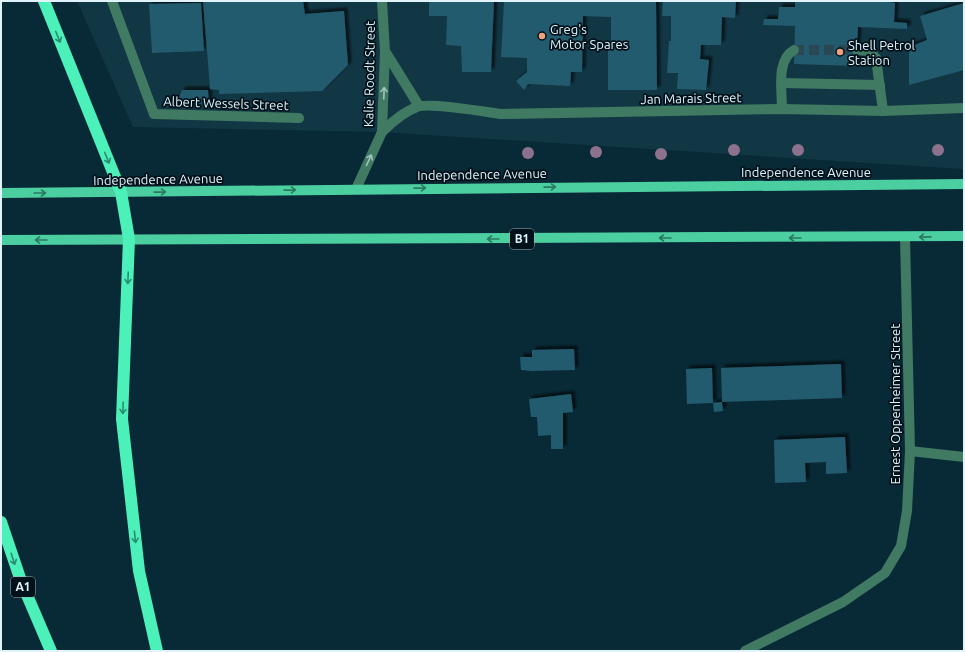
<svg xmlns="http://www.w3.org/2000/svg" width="965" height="652" viewBox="0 0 965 652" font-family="Ubuntu,sans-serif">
<defs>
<filter id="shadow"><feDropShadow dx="3.5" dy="-3.5" stdDeviation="1" flood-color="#0009"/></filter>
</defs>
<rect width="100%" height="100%" fill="#082a36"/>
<polygon fill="#113644" points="77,1 964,1 964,169 382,132 133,127"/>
<g fill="#235a6e" filter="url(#shadow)">
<polygon points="203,1 303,1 305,14 344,11 348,65 322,91 219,94 219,90 210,89"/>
<polygon points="429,1 494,1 491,72 462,72 461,46 446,45 447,16 429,16"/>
<polygon points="504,1 656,1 657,90 608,90 608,46 611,46 611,17 583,16 582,72 571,72 570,86 528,84 524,90 516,81 527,72 527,58 501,57"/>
<polygon points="663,1 736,1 735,18 722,17 721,45 701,45 700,59 709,60 706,90 677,89 678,73 667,73 669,41 671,41 671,16 662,16"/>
<polygon points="795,1 883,1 895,3 894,22 907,23 907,29 858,27 856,66 794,64 795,26 763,25 764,19 778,19 779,7 795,7"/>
<polygon points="201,3 204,51 152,53 149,4"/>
<polygon points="964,3 964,70 909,85 909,47 927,40 920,16"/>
<polygon points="182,90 208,90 209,104 177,103"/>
<polygon points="574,349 575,370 532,371 521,370 520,357 532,357 532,350"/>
<polygon points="841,364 842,398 722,402 721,368"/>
<polygon points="712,368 713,403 687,404 686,369"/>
<polygon points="571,394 573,412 563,413 563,449 551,449 551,435 538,436 537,417 531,417 529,399"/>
<polygon points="722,402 723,411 714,412 713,403"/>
<polygon points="845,437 847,473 826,474 826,462 805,463 806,482 775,483 774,440"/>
</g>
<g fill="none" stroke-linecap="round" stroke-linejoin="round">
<polyline stroke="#294854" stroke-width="10" stroke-dasharray="10 5" stroke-linecap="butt" points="794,50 857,50"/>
<g stroke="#417a63" stroke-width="10">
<polyline points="112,1 154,114 299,118"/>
<polyline points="857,50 869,51 876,58 883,111"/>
<polyline points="385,51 419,106"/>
<polyline points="782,83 880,85"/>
<path d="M782 109C782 90 776 60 794 50"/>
<path d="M382 132C392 122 403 112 417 107 428 102 486 112 501 114L782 109 883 111 964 108"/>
<polyline points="356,189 382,132 385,51 382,1"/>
<polyline points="910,451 964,457"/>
<polyline points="745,651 843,602 885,573 901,546 907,511 910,451 905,237"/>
</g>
<g stroke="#4ccfa0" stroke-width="10">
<polyline points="1,193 964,184"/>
<polyline points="1,240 964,236"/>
</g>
<g stroke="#4cf0b9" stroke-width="12">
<polyline points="44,1 121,192 129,239 122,419 139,571 157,651"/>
<polyline points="1,522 21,581 51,651"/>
</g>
</g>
<g fill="#8c728d">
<circle cx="734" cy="150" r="6"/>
<circle cx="798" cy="150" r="6"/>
<circle cx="938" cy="150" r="6"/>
<circle cx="596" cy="152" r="6"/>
<circle cx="528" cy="153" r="6"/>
<circle cx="661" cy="154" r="6"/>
</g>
<defs><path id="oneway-shaft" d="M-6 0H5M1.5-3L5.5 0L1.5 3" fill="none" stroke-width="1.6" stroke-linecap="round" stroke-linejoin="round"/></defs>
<g stroke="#2a8c71">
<use href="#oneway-shaft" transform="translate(58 37) rotate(68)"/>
<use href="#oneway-shaft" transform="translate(107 158) rotate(68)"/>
<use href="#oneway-shaft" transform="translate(128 278) rotate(92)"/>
<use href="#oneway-shaft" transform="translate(123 408) rotate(92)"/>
<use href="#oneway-shaft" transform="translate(135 537) rotate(84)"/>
<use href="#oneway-shaft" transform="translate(13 559) rotate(72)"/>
</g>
<g stroke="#a1c3be">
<use href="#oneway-shaft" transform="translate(384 93) rotate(-88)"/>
<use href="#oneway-shaft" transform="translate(369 160) rotate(-65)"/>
</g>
<g stroke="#2a7a63">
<use href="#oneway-shaft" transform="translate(550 187) rotate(-1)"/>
<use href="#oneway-shaft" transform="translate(420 188) rotate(-1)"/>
<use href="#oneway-shaft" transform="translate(290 190) rotate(-1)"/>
<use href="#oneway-shaft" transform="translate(160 192) rotate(-1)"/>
<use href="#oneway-shaft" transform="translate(40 193)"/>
<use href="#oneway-shaft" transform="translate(925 237) rotate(179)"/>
<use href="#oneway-shaft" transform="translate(665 238) rotate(180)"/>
<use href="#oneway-shaft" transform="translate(795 238) rotate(180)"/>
<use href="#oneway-shaft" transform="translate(493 239) rotate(180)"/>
<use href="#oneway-shaft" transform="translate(41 240) rotate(180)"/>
</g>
<g fill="#f1a17c" stroke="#001119" stroke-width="1.5">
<circle cx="542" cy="36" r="4"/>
<circle cx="840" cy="52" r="4"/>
</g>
<g text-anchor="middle" stroke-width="3.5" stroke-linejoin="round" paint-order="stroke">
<g fill="#001119" stroke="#9eafb7" stroke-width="1">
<rect x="510" y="229" width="24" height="20" rx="3"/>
<rect x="11" y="577" width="24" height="20" rx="3"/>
</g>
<g font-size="12" font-weight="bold" fill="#e1f3fb">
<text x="522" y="243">B1</text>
<text x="23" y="591">A1</text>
</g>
<g font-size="13" fill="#e1f3fb" stroke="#001119" text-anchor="start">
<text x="550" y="34">Greg's<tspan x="550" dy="15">Motor Spares</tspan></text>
<text x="848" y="50">Shell Petrol<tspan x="848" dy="15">Station</tspan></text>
</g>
<g font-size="13" fill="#e1f3fb" stroke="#001119">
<text transform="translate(369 74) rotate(-89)" y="5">Kalie Roodt Street</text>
<text transform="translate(691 98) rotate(-1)" y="5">Jan Marais Street</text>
<text transform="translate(226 103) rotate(2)" y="5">Albert Wessels Street</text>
<text x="806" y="177">Independence Avenue</text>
<text transform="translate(482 174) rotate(-1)" y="5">Independence Avenue</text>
<text transform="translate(158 179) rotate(-1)" y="5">Independence Avenue</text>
<text transform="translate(895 404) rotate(-90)" y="5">Ernest Oppenheimer Street</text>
</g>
</g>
<rect width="965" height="652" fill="none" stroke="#e1f3fb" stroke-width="4"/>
</svg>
